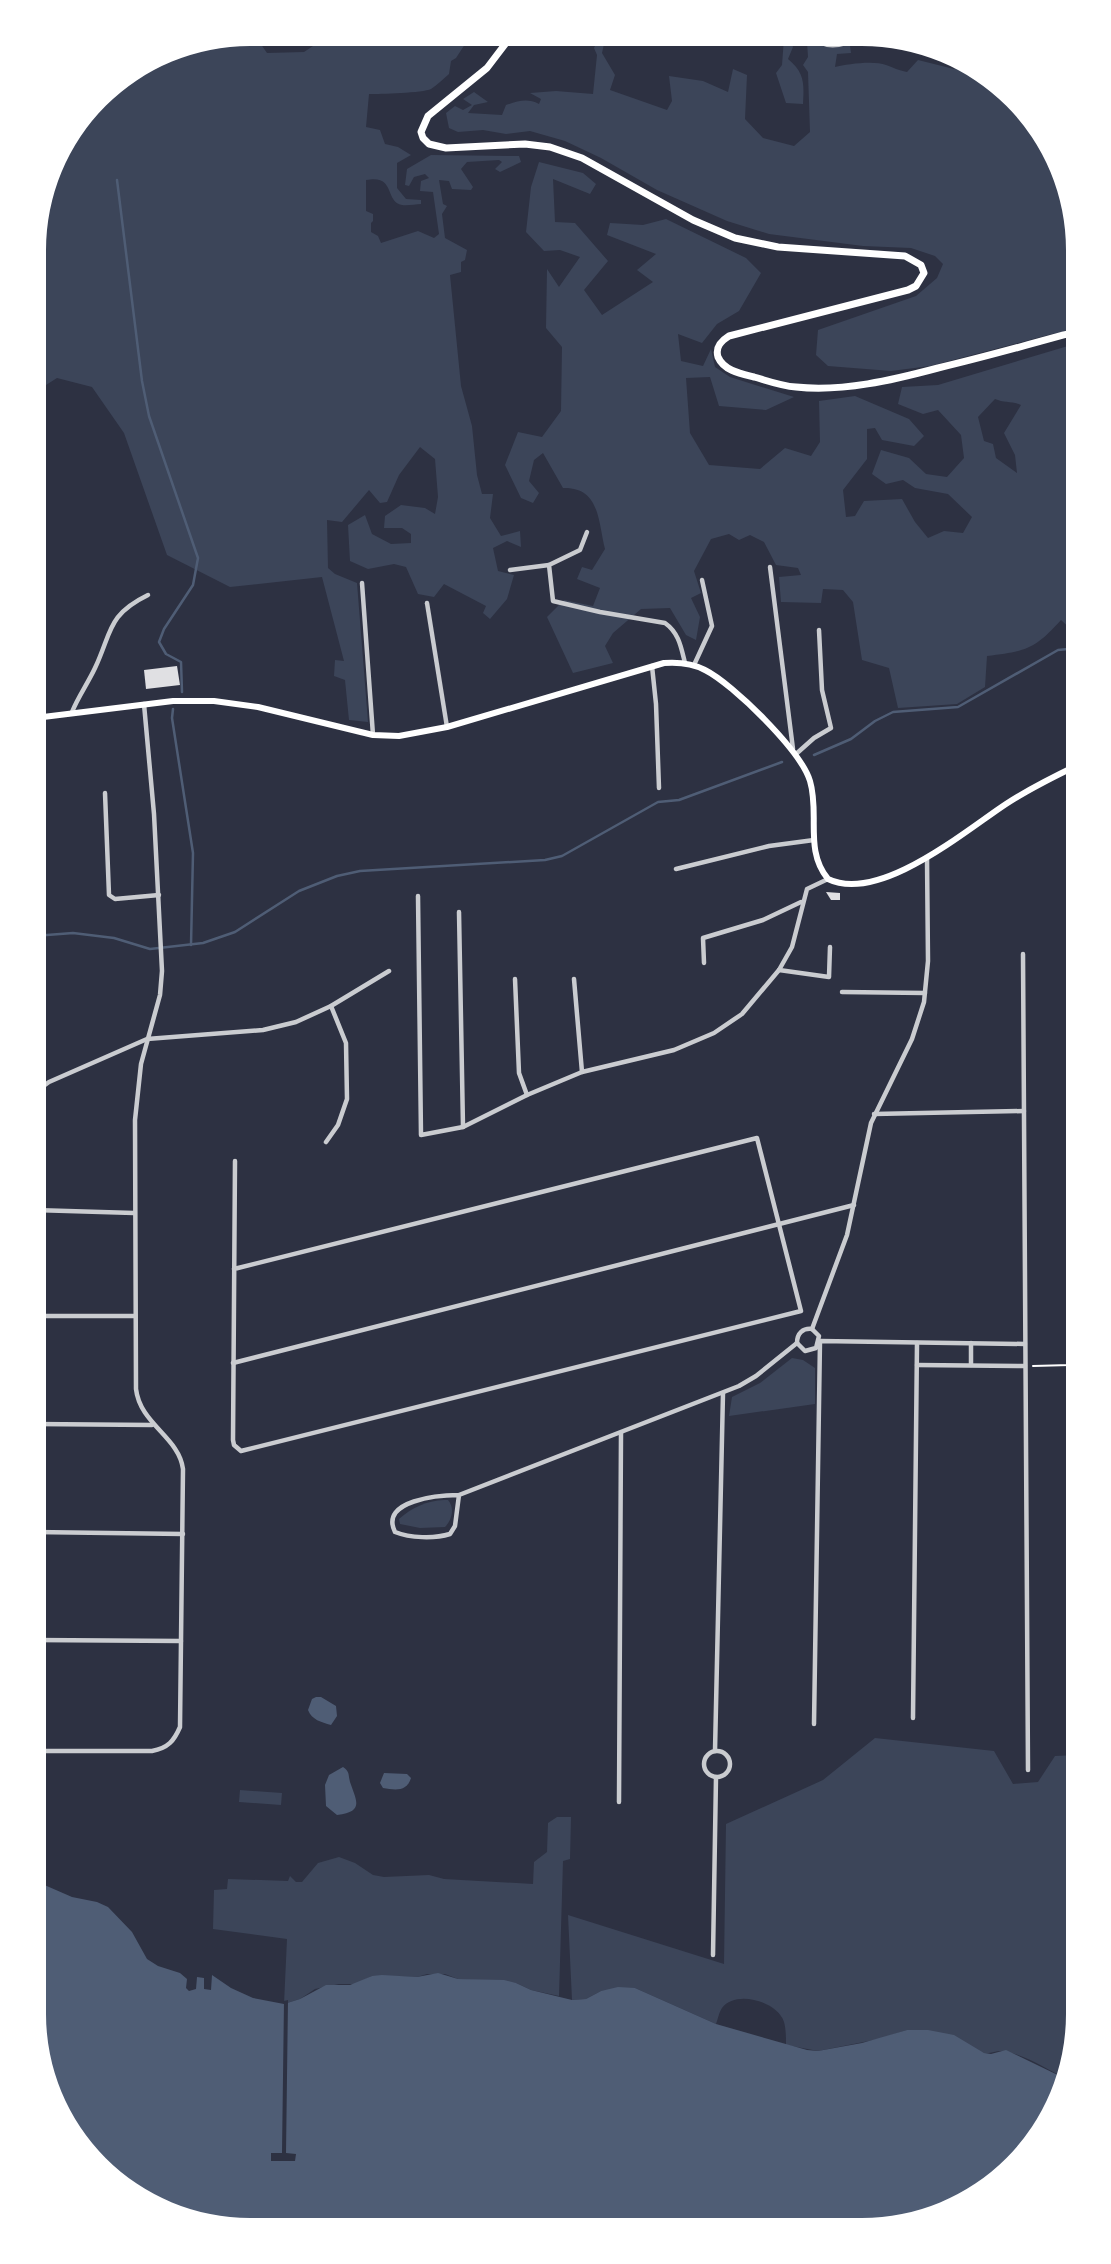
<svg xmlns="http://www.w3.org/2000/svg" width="1111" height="2264" viewBox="0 0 1111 2264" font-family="Jost,sans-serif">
<rect width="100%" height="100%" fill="#2d3142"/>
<g fill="#3c4559" fill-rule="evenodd">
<path d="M250 33H256V37L267 53 304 52 331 34 471 35 456 58 451 61 449 74C443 79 437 85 431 89 423 93 380 94 369 94L366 127 380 130 385 144 398 147 411 155 397 163V188L406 199 421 200V204C416 204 407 206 402 205 384 201 396 174 366 180V211L373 214V221L371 223V232L378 236 381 243 418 231 434 238 439 234 433 192 420 191 421 181 429 178 425 174 414 177 409 186 405 185 407 169 431 155 519 156 521 162 500 172 495 169 502 162 499 160 467 162 461 169 473 187 471 190 452 189 449 181 439 180 443 204 447 206 442 214 445 238 467 250 465 260 461 262V272L450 275 461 386 472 426 477 475 482 494H493L490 518 501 536 520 531 521 547 507 541 493 548 498 571 514 575 507 599 490 619 483 613 486 606 444 584 434 597 418 594 406 567 394 564 368 569 350 561 348 525 365 515 372 534 391 544 411 543V534L402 528H384L385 516 401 505 425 508 435 514 438 497 435 459 420 447 399 475 387 502 380 503 369 490 342 522 327 520 328 568 335 574 357 583 368 722 349 720 345 680 334 676 335 660 344 661 322 577 230 587 167 555 124 433 92 387 57 378 35 392V222L56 153 107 87 167 50Z"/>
<path d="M813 37 850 46 851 53 837 54 835 67C847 64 874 60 886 65 894 68 898 70 907 72L918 60 954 69 957 64 1004 87 1066 180 1078 250V329L1052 334 930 366 891 371 828 366 816 355 818 330 916 296 937 278 943 264 935 256 911 248 863 246 769 234 727 221 657 190 601 158 565 141 530 131 506 134 483 130 458 132 449 128 446 113 455 106 463 110 472 105 463 99 474 92 488 102 474 105 468 113 502 115 506 105C519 101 527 98 539 104L541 99 530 93 556 91 593 94 597 55 594 48 598 40 604 44 602 53 615 75 610 90 667 110 672 101 669 76 703 81 728 92 733 69 747 75 745 119 763 138 794 146 810 132 808 72 803 65 808 57 807 42 791 43 793 47 788 59C805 73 804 84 803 104L786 103 776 73 782 65 784 38Z"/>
<path d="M539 162 583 173 596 184 590 194 553 179 555 222 575 223 608 261 584 290 602 315 653 282 637 270 656 254 607 235 610 223 643 225 666 219 746 258 761 273 739 311 717 324 702 343 678 334 681 361 703 366 711 349 715 367 730 377 794 397 766 410 719 406 710 377 686 378 690 433 709 465 760 469 785 448 811 456 820 442 819 401 855 396 909 419 924 436 914 446 882 440 875 428 867 429V459L843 490 846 517 855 516 864 501 902 499 915 522 928 538 944 531 963 533 972 517 948 494 915 488 903 480 886 484 872 474 881 450 909 458 926 474 947 477 964 458 961 435 938 410 923 414 898 404 902 387 938 385 1078 343V597L1075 633 1061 620C1034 650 1026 651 987 656L985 687 957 704 898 708 889 668 862 660 853 602 843 590 823 589 821 603 781 602 779 577 801 575 798 568 776 565 764 542 750 535 739 540 729 534 711 539 694 571 701 593 691 598 700 617 696 640 686 635 670 608 641 609 613 633 605 646 613 663 573 673 547 617 564 600 593 606 600 588 577 579 582 567 592 570 605 549C598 521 600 487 563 488L543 453 534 460 529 481 539 493 533 503 521 498 505 465 518 432 542 437 561 411 562 347 546 328 547 269 559 287 580 257 560 250 544 251 526 232 531 187ZM995 399C1004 403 1013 401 1021 405L1004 433 1015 455 1017 473 996 458 993 444 984 441 978 417Z"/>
<polygon points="792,1358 803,1360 815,1368 815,1404 729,1416 732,1397 760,1383"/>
<path d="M444 1500H448C455 1508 452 1520 445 1527L420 1528 400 1524 399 1519C413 1507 426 1501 444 1500Z"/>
<path d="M875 1738 994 1751 1013 1784 1038 1782 1055 1756 1077 1755V2029L1066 2079C1049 2070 1020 2052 1001 2051 995 2051 991 2054 984 2053L907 2030 879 2039 818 2051 786 2045C786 2038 786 2029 784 2022 778 2002 736 1989 722 2008 719 2012 718 2019 716 2024L635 1988 601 1991 586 1999 572 2000 568 1915 724 1964 726 1824 823 1780Z"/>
<polygon points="240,1790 282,1793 281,1805 239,1802"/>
<polygon points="557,1817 571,1817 570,1859 563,1861 559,1996 531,1990 516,1983 458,1979 445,1974 427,1974 417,1977 372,1976 356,1984 339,1984 315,1989 300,1999 284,2004 287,1939 213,1929 214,1890 227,1889 228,1879 288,1881 290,1876 296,1882 302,1882 318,1863 339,1857 355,1863 373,1875 384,1877 429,1875 444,1879 533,1884 534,1862 547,1852 548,1823"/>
</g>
<g fill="#4f5d75">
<path d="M316 1697H321L336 1706 337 1716 331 1725C321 1722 312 1720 308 1710L312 1699Z"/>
<path d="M343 1767C350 1772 348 1774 350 1782 356 1800 365 1812 337 1815L326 1806 325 1785 329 1775Z"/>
<path d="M384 1773 407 1774 411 1778C407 1792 395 1790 383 1788L380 1783Z"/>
<path d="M33 1880 72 1897 97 1902 108 1907 132 1932 147 1959 158 1966 180 1973 187 1979 186 1988 189 1991 196 1989 197 1977 204 1978V1989L211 1990 212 1975 231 1988 253 1998 284 2004 300 1999 326 1985H350L372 1976 382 1975 417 1977 438 1973 458 1979 504 1980 516 1983 531 1990 572 2000 586 1999 601 1991 618 1987 635 1988 716 2024 807 2050 818 2051 862 2043 907 2030H928L954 2035 984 2053 991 2054 1006 2050 1066 2079C1051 2140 990 2199 931 2219 910 2226 884 2227 861 2231L221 2229 154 2209 107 2177 45 2084 33 2014Z"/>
</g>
<polygon fill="#2d3142" points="288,2000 286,2153 296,2154 295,2161 271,2161 271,2153 282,2153 284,2001"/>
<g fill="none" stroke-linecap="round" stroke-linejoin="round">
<g stroke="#4f5d75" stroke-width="2.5">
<polyline points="117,180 142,381 149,416 198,558 193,585 164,629 159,642 166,654 181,662 182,692"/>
<polyline points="173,709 172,718 193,853 191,945"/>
<polyline points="814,755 851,739 875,721 893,712 958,707 1058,650 1078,648"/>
<polyline points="34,936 73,933 114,938 150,949 203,943 235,932 299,891 337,876 360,871 545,860 562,856 658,802 679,800 782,762"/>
</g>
</g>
<g fill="#e0e0e3">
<polygon points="177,666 180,685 146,689 144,670"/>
<polygon points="826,892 840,893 840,900 831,900"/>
</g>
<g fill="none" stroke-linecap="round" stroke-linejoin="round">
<polyline stroke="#fff" stroke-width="2" points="1033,1366 1070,1365 1077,1355"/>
<g stroke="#caccd0" stroke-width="4.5">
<path d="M814 37C826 51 847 44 861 37"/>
<path d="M587 532 580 550 549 565 553 601 600 612 665 623C679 633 681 647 685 663"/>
<polyline points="770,567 793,749"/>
<polyline points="510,570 549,565"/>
<polyline points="362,583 373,735"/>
<polyline points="427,603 447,727"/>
<polyline points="694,665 712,626 702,580"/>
<polyline points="652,666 656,704 659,788"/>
<path d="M72 712C78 697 88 683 95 668 112 632 107 615 148 595"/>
<polyline points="796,754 814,738 831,728 822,690 819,630"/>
<polyline points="105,793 109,895 115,899 159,895"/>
<polyline points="676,869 769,846 814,840"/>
<polyline points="418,896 421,1135 463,1127 527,1095 582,1072 674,1050 714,1033 742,1014 779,970 792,947 807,889 828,879"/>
<polyline points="459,912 463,1127"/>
<polyline points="1023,954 1028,1770"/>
<polyline points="704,963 703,938 763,920 801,902"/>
<polyline points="779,970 829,977 830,947"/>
<polyline points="515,979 519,1073 527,1095"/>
<polyline points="574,979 582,1072"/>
<polyline points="842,992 925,993"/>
<polyline points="34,1099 38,1090 49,1082 147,1039 263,1030 296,1022 331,1006 389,971"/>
<polyline points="874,1114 1024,1111"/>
<polyline points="326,1142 338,1125 347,1099 346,1043 331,1006"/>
<polyline points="34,1210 134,1213"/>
<polyline points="234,1269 757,1138 801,1311 241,1451 234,1445 233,1440 235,1161"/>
<polyline points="34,1316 134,1316"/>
<polyline points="812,1329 847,1235 871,1123 912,1039 924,1002 928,961 927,858"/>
<polyline points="797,1343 805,1351 816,1348 819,1336 812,1329"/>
<path d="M797 1343C797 1333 803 1328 812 1329"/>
<polyline points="971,1343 971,1365"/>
<polyline points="233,1363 854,1205"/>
<polyline points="917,1365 1025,1366"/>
<polyline points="34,1424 152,1425"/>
<path d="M459 1495 455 1526 450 1534C434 1539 410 1538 395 1532 379 1500 440 1495 459 1495L739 1386 756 1376 797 1343"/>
<polyline points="34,1532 183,1534"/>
<polyline points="34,1640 181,1641"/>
<polyline points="913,1718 917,1343"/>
<polyline points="814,1724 820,1341 1025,1344"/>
<circle cx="717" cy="1764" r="13"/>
<path d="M34 1751H152C168 1748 174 1741 180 1727L183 1469C179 1437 140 1424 136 1389L135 1120 141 1064 160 995 162 971 154 814 144 704"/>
<polyline points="715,1751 723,1393"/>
<polyline points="619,1802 621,1433"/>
<polyline points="713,1955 716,1777"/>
</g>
<path stroke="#fff" stroke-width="6" d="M35 718 173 701H214L258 707 373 735 399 736 447 727 664 663C678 662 692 663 705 670 733 684 801 751 810 781 820 814 804 850 828 879 879 904 965 831 1006 804 1029 789 1053 777 1078 765"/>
<path stroke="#fff" stroke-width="7" d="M512 35 487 68 428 116 421 132 423 138 429 144 446 148 525 144 550 147 582 158 693 220 735 238 778 247 905 256 921 265 924 273 916 286 908 290 729 336C721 341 715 347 718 357 724 371 742 374 754 377 768 381 781 386 796 387 843 392 893 380 938 368 985 357 1031 344 1078 331"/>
</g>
<path d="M0 0H1111V2264H0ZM250 46H862A204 204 0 0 1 1066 250V2014A204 204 0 0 1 862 2218H250A204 204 0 0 1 46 2014V250A204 204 0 0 1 250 46Z" fill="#fff" fill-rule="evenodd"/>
</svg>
